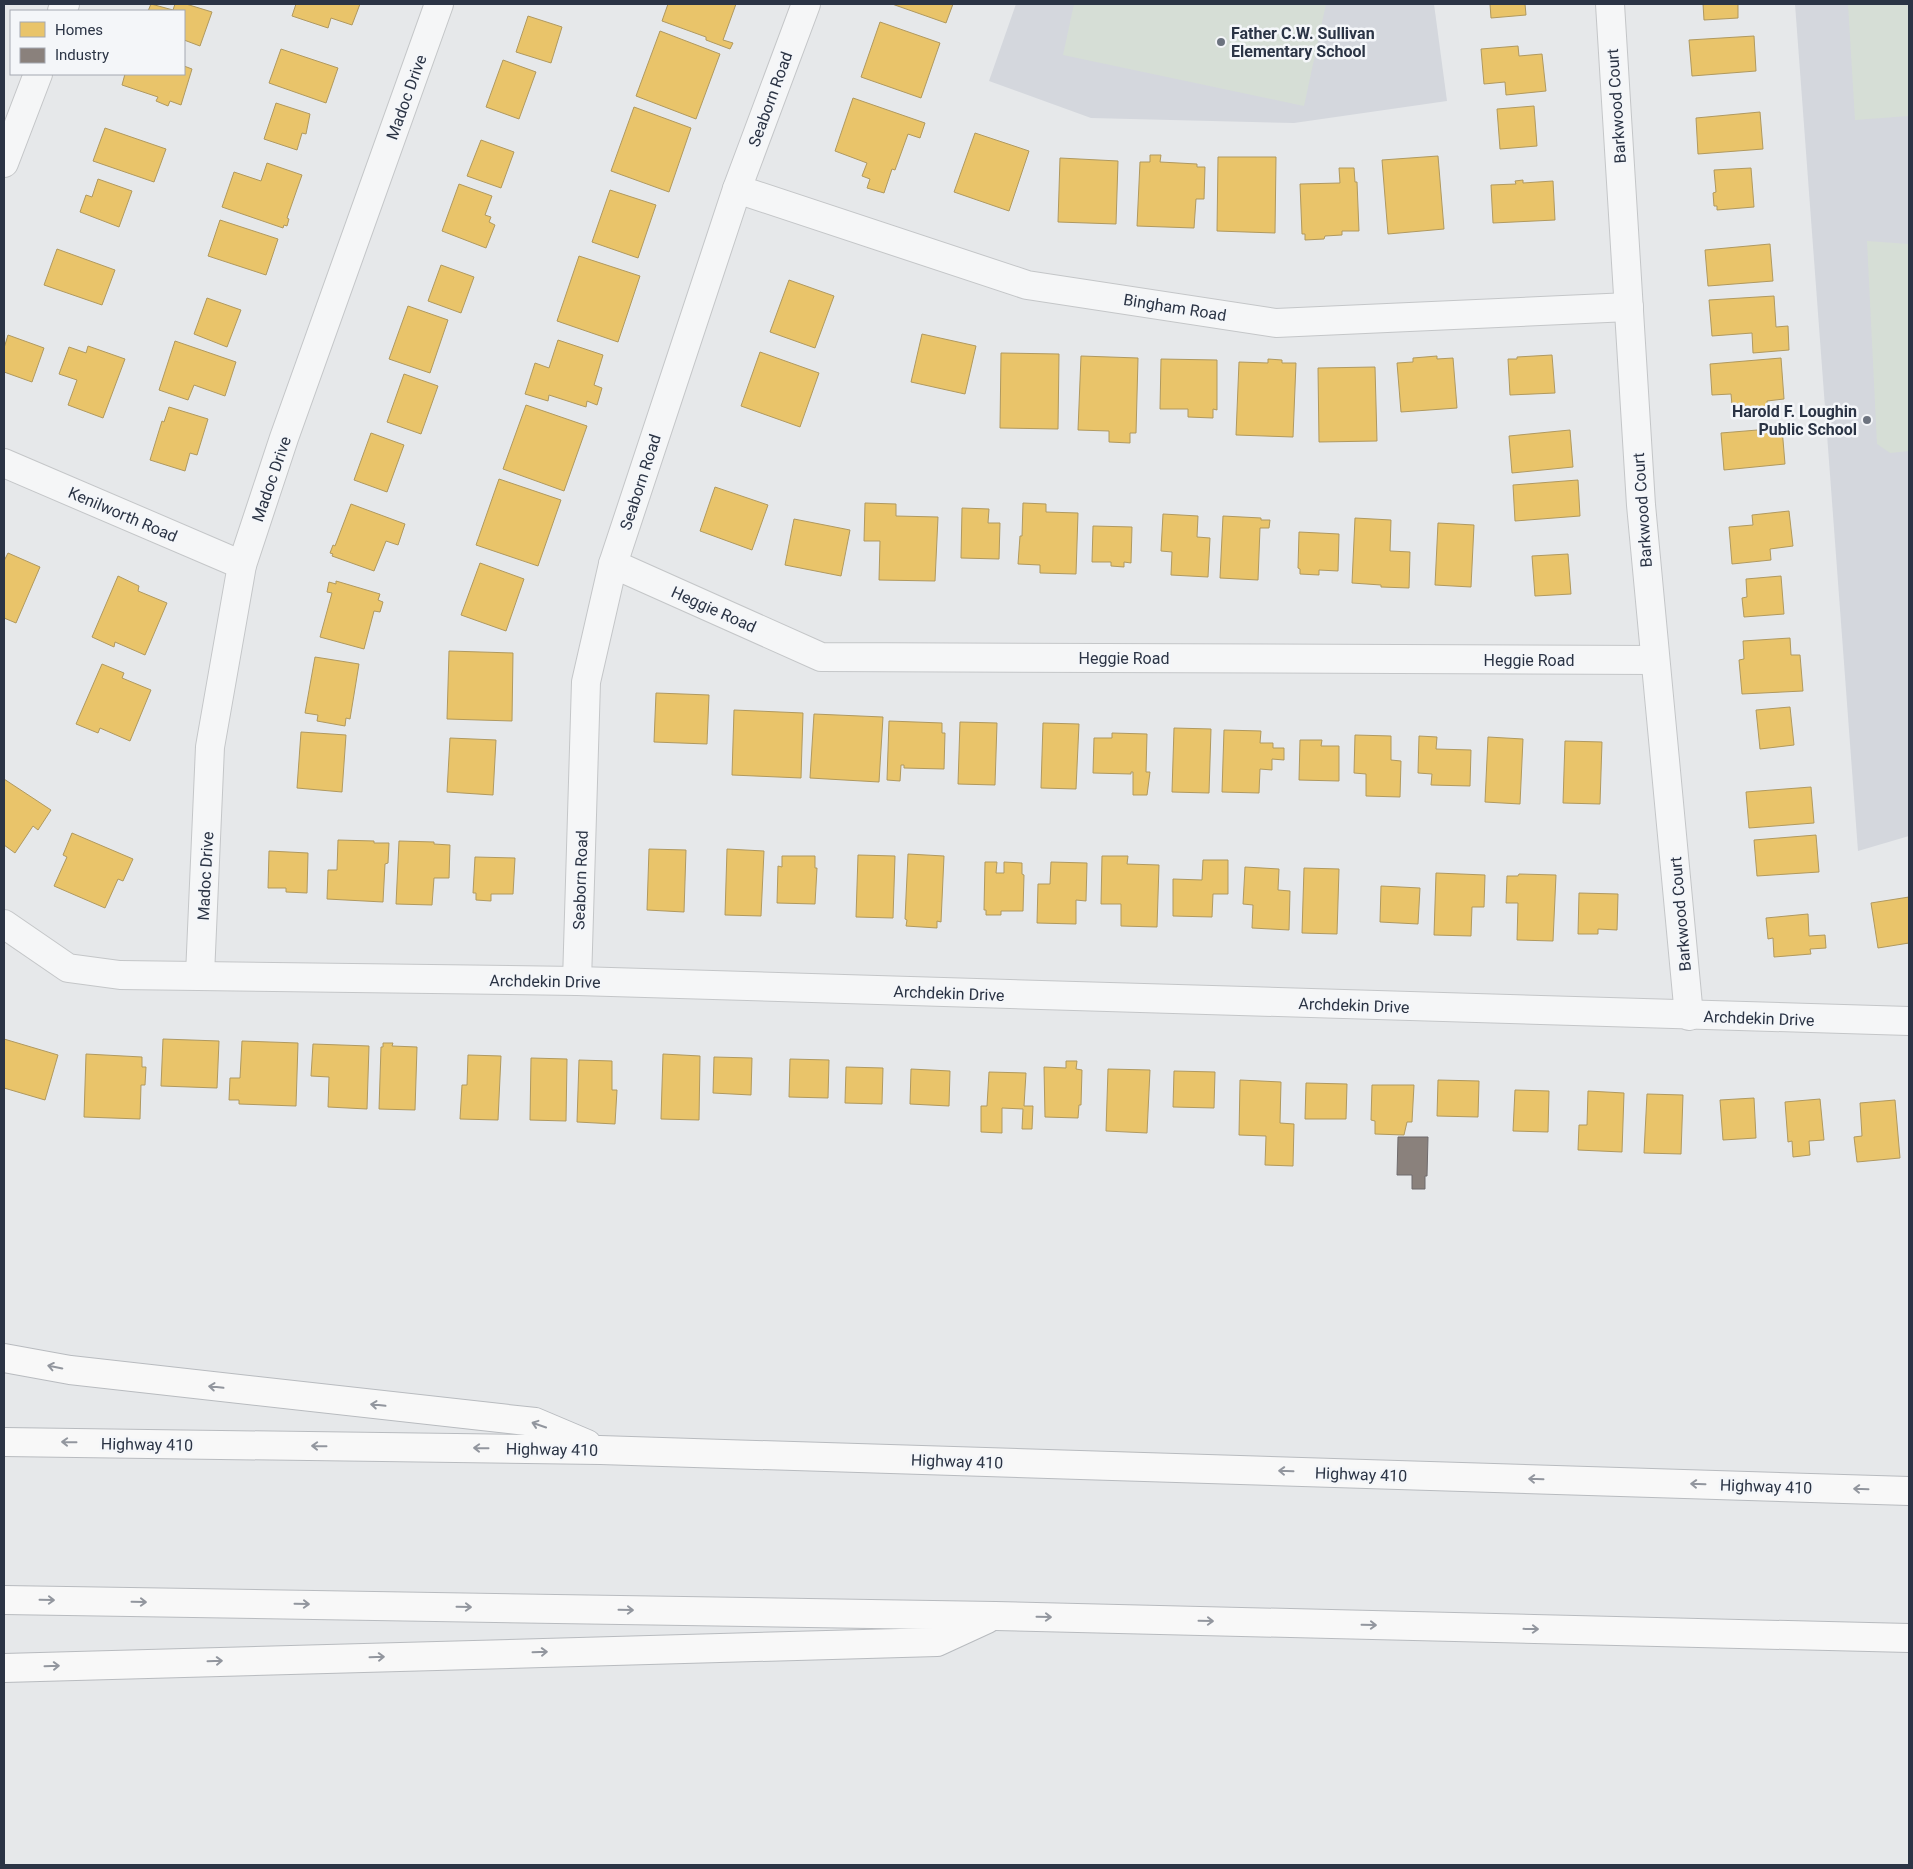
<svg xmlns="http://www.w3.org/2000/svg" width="1913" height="1869" viewBox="0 0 1913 1869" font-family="Roboto,sans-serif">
<rect width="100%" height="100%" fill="#e6e8ea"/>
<g fill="#d4d7dd">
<polygon points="1016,4 1434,4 1447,101 1294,123 1091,118 989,81"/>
<polygon points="1795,4 1909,4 1909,836 1858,851"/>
</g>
<g fill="#d6ded6">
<polygon points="1074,4 1326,4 1304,106 1063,55"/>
<polygon points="1848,4 1909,4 1909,116 1855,120"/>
<polygon points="1867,241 1909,244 1909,451 1890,453 1877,444"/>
</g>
<g fill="#e9c46a" stroke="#b0995f">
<polygon points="151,4 173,10 175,4 186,4 212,12 200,46 184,40 184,11 148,11"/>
<polygon points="296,4 360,4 352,25 331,18 328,28 292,16"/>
<polygon points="668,4 736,4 723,40 733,43 730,49 706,40 706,37 662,21"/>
<polygon points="892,4 953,4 946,23"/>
<polygon points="1490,4 1525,4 1526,15 1491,18"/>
<polygon points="1703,4 1738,4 1738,18 1704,20"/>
<polygon points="528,16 562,27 551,63 516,52"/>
<polygon points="880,22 940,43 921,98 861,77"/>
<polygon points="660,31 720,54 696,119 636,96"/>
<polygon points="1754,36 1756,71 1692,76 1689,40"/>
<polygon points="1518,46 1519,56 1542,54 1546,91 1506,95 1505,82 1484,84 1481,49"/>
<polygon points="281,49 338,68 326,103 269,83"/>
<polygon points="503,60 536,72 519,119 486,107"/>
<polygon points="184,66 192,69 181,105 170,101 168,106 156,101 158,97 122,85 125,74 184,74"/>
<polygon points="853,98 925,123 920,138 908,134 895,170 892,169 884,193 867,188 870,179 862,176 867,163 835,151"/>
<polygon points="276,103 310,114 306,134 302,133 297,150 264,139"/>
<polygon points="1534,106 1537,146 1500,149 1497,109"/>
<polygon points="634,107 691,128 669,192 611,171"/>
<polygon points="1760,112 1763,149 1698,154 1696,118"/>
<polygon points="105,128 166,149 154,182 93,161"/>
<polygon points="975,133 1029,151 1009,211 954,192"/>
<polygon points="481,140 514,152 501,188 467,176"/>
<polygon points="1150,155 1161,155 1160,162 1197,164 1197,167 1205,167 1204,199 1196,199 1194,228 1137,226 1140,162 1150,162"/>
<polygon points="1438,156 1444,229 1388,234 1382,160"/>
<polygon points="1218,157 1276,157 1275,233 1217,231"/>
<polygon points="1060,158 1118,161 1116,224 1058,222"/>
<polygon points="267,163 302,175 287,218 289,219 287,226 284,225 283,228 222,207 234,172 261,181"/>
<polygon points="1339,168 1354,168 1355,182 1357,182 1359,231 1342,231 1342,235 1325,236 1324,239 1305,240 1305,234 1302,234 1300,184 1340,183"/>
<polygon points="1751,168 1754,207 1717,210 1717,206 1714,206 1713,193 1716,192 1714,170"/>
<polygon points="98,179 132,191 119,227 80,212 86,195 92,197"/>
<polygon points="1523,180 1523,183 1553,181 1555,220 1493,223 1491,185 1516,184 1515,181"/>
<polygon points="459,184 492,196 485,215 491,217 489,222 495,225 486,248 442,231"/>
<polygon points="610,190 656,205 638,258 592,242"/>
<polygon points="220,220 278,239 266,275 208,256"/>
<polygon points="1770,244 1773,281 1708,286 1705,250"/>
<polygon points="57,249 115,270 102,305 44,285"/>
<polygon points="579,256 640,276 618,342 557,321"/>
<polygon points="441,265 474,277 461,313 428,301"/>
<polygon points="789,280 834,296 815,348 770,332"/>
<polygon points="1774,296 1776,327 1788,326 1789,350 1753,353 1752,333 1712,336 1709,300"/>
<polygon points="207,298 241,310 227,347 194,334"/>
<polygon points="408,306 448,320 430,373 389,359"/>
<polygon points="922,334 976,346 965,394 911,382"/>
<polygon points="8,335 44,348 32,382 4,372 4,348"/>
<polygon points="558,340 603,355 594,385 602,388 597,405 587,401 586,407 549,395 548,401 525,394 535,363 549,368"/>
<polygon points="175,341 236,362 225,396 194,385 188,400 159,390"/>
<polygon points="88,346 125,359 103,418 68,405 77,380 59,374 69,347 86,353"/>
<polygon points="760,352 819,373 800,427 741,406"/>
<polygon points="1001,353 1059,354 1058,429 1000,428"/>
<polygon points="1552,355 1555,393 1510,395 1508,359 1517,359 1517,357"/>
<polygon points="1081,356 1138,358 1136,433 1130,433 1130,443 1109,442 1109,431 1078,430"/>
<polygon points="1437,356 1437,359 1453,358 1457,408 1401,412 1397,363 1413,362 1413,358"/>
<polygon points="1781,358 1784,399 1767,401 1768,413 1733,416 1731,394 1712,395 1710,364"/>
<polygon points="1161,359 1217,360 1217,410 1213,409 1213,418 1188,417 1188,409 1160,409"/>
<polygon points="1268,359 1282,360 1282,363 1296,363 1293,437 1236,435 1239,362 1268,363"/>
<polygon points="1375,367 1377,441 1319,442 1318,368"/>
<polygon points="404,374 438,386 421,434 387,422"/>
<polygon points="526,405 587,426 564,491 503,469"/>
<polygon points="169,407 208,419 197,455 190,453 185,471 150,460 162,421 164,422"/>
<polygon points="1782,428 1785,464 1724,470 1721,433"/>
<polygon points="1570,430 1573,467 1512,473 1509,436"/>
<polygon points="371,433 404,445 387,492 354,480"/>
<polygon points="499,479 561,500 538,566 476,545"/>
<polygon points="1578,480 1580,516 1515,521 1513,485"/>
<polygon points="715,487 768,505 752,550 700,531"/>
<polygon points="865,503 896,504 896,516 938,517 935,581 879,580 880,541 864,541"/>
<polygon points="1023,503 1046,504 1046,512 1078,513 1076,574 1040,573 1040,565 1018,564 1020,536 1022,536"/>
<polygon points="351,504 405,524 398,545 386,541 374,571 332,556 333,554 330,553 333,545 335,546"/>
<polygon points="962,508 989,509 988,523 1000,523 999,559 961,558"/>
<polygon points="1789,511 1793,546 1770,549 1771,560 1732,564 1729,527 1753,525 1752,515"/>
<polygon points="1163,514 1198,516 1197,537 1210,538 1208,577 1171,575 1172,552 1161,551"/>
<polygon points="1223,516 1261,518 1261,520 1270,520 1269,528 1260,528 1258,580 1220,578"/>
<polygon points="1355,518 1391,520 1390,551 1410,552 1409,588 1381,587 1381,585 1352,583"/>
<polygon points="794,519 850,530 841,576 785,565"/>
<polygon points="1438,523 1474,525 1471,587 1435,585"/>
<polygon points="1093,526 1132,527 1131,563 1124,562 1124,567 1111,566 1111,562 1092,562"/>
<polygon points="1299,532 1339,534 1338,571 1319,570 1319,575 1300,574 1300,569 1298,568"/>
<polygon points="8,553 40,567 16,623 4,618 4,561"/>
<polygon points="1568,554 1571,594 1535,596 1532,556"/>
<polygon points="480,563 524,579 506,631 461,615"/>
<polygon points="118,576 139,586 138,591 167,603 145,655 115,642 114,647 92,637"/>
<polygon points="1781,576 1784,614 1744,617 1742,598 1747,597 1746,579"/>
<polygon points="336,581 380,594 378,600 383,602 380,612 374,611 364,649 320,637 332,593 327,592 329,582 336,584"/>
<polygon points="1790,638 1791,655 1800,655 1803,691 1742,694 1739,660 1744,659 1743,641"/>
<polygon points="449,651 513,653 512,721 447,719"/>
<polygon points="315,657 359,664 350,719 346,718 345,726 317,721 318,715 305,713"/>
<polygon points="102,664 124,673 122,678 151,690 130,741 100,728 98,733 76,724"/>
<polygon points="656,693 709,695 707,744 654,742"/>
<polygon points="1790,707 1794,745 1760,749 1756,710"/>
<polygon points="734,710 803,713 801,778 732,775"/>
<polygon points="814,714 883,717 879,782 810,778"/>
<polygon points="889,721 942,723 942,733 945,733 944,769 904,768 904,765 901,765 900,781 887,780"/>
<polygon points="960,722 997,723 995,785 958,784"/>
<polygon points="1043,723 1079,724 1076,789 1041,788"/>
<polygon points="1174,728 1211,729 1209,793 1172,792"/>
<polygon points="1224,730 1261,731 1260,743 1273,743 1273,748 1284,748 1284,760 1272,759 1272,770 1260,769 1259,793 1222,792"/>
<polygon points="301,732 346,735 342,792 297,788"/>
<polygon points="1112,733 1147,734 1146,772 1150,772 1147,795 1133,795 1133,772 1131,772 1131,774 1093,773 1094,738 1112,738"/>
<polygon points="1355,735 1391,736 1391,760 1401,761 1400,797 1366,796 1366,774 1354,773"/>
<polygon points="1419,736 1437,737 1436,749 1471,750 1470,786 1431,785 1432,774 1418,773"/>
<polygon points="1488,737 1523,739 1520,804 1485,802"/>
<polygon points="450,738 496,740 493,795 447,792"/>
<polygon points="1300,740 1322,740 1321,746 1339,746 1339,781 1299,780"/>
<polygon points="1565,741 1602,742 1600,804 1563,803"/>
<polygon points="4,779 51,810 38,830 33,826 15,853 4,845"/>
<polygon points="1811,787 1814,823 1749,828 1746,792"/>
<polygon points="72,833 133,859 123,881 118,879 105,908 54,886 67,857 63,855"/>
<polygon points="1816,835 1819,872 1757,876 1754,840"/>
<polygon points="338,840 374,841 374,843 389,843 388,863 385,864 383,902 327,899 328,870 337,870"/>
<polygon points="399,841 434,842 434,844 450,845 449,878 434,878 432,905 396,904"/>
<polygon points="649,849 686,850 684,912 647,910"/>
<polygon points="727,849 764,851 761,916 725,915"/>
<polygon points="269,851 308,853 307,893 286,892 286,888 268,888"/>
<polygon points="908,854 944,856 941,922 937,921 937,928 906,926 907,920 905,919"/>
<polygon points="858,855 895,856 893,918 856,917"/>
<polygon points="782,856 815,856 815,868 817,868 815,904 777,903 778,866 782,867"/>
<polygon points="1102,856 1128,856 1127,864 1159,865 1157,927 1121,926 1121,904 1101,904"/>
<polygon points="475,857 515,858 513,894 491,894 491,901 476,900 476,893 473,893"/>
<polygon points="1203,860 1228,860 1228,894 1213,894 1212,917 1173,916 1173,879 1202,880"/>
<polygon points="985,862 997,862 996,873 1004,873 1004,862 1022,863 1022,874 1024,875 1023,911 1001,911 1001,915 986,915 986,910 984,910"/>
<polygon points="1051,862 1087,863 1086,901 1076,900 1076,924 1037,923 1038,884 1050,884"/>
<polygon points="1245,867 1279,869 1278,890 1290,891 1289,930 1252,928 1253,905 1243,904"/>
<polygon points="1304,868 1339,869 1337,934 1302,933"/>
<polygon points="1436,873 1485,875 1484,907 1472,907 1471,936 1434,935"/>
<polygon points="1519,874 1556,875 1553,941 1517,940 1518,903 1506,903 1507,876 1518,876"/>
<polygon points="1381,886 1420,888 1418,924 1380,922"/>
<polygon points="1579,893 1618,894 1617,930 1598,929 1598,934 1578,934"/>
<polygon points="1909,897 1909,943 1878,948 1871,903"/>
<polygon points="1808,914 1809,936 1825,935 1826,948 1810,949 1811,954 1774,957 1773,938 1768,939 1766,918"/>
<polygon points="4,1039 58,1055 45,1100 4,1088"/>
<polygon points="163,1039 219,1041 217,1088 161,1086"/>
<polygon points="242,1041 298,1043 296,1106 239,1104 239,1100 229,1100 230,1078 240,1078"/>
<polygon points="383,1043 393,1043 392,1046 417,1047 415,1110 379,1109 381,1047 383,1047"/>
<polygon points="313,1044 369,1046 367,1109 328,1107 329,1077 311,1076"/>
<polygon points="86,1054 142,1057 142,1067 146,1067 145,1085 141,1085 140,1119 84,1117"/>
<polygon points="663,1054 700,1056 699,1120 661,1119"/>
<polygon points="468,1055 501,1056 498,1120 460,1119 462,1085 467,1085"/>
<polygon points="714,1057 752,1058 751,1095 713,1093"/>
<polygon points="531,1058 567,1059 566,1121 530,1120"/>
<polygon points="790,1059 829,1060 828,1098 789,1097"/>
<polygon points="579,1060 612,1061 612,1090 617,1090 615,1124 577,1122"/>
<polygon points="1066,1061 1077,1061 1076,1069 1082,1070 1081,1105 1079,1105 1078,1118 1045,1117 1044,1067 1066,1068"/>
<polygon points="846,1067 883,1068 882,1104 845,1103"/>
<polygon points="911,1069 950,1071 949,1106 910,1104"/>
<polygon points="1108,1069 1150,1070 1147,1133 1106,1131"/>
<polygon points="1174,1071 1215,1072 1214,1108 1173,1107"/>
<polygon points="989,1072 1026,1073 1024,1106 1033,1106 1032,1129 1022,1129 1023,1109 1002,1108 1002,1133 981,1132 981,1106 987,1106"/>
<polygon points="1240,1080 1281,1082 1280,1123 1294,1124 1293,1166 1265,1165 1266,1136 1239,1135"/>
<polygon points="1438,1080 1479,1081 1478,1117 1437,1116"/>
<polygon points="1306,1083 1347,1084 1346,1119 1305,1119"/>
<polygon points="1372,1085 1414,1085 1412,1122 1407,1122 1404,1135 1375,1134 1375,1121 1371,1120"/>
<polygon points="1515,1090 1549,1091 1548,1132 1513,1131"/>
<polygon points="1588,1091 1624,1093 1622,1152 1578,1150 1579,1125 1587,1125"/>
<polygon points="1647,1094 1683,1095 1681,1154 1644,1153"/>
<polygon points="1754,1098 1756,1138 1723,1140 1720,1100"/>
<polygon points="1820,1099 1824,1140 1809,1141 1810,1155 1793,1157 1792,1141 1788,1142 1785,1102"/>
<polygon points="1895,1100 1900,1158 1857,1162 1854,1137 1862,1136 1860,1103"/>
</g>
<polygon fill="#8a817c" stroke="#6e6a6c" points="1398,1137 1428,1137 1427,1176 1425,1176 1425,1189 1412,1189 1412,1175 1397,1175"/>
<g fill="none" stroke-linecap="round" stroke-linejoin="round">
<g stroke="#c4c6c8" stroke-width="30">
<g id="street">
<polyline points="1610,4 1641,505 1689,1016"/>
<polyline points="62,11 65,4"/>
<polyline points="4,163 38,74"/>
<polyline points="737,189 1027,285 1276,323 1629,307"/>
<polyline points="4,463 242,565"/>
<polyline points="613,564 821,657 1655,660"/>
<polyline points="4,924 68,968 120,975 577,981 1909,1021"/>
<polyline points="200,975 210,747 242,565 284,438 439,4"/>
<polyline points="577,981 586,682 613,564 737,189 806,4"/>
</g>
</g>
<g stroke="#b8bbbf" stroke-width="30">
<g id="highway">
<polyline points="4,1358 70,1370 535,1422 587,1444"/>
<polyline points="4,1442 600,1450 1909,1491"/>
<polyline points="4,1600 995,1616 1909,1638"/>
<polyline points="4,1668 937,1642 987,1619"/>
</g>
</g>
<use href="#street" stroke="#f5f6f7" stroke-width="28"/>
<use href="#highway" stroke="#f8f8f8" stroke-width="28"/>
</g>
<defs><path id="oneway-shaft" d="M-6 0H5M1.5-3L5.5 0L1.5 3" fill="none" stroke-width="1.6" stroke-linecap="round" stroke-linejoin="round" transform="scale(1.25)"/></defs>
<g stroke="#92969e">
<use href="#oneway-shaft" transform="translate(55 1367) rotate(-169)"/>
<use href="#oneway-shaft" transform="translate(216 1387) rotate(-174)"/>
<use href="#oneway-shaft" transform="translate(378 1405) rotate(-174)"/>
<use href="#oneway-shaft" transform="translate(539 1425) rotate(-161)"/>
<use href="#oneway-shaft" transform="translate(69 1442) rotate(-179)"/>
<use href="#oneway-shaft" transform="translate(319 1446) rotate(-179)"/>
<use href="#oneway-shaft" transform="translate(481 1448) rotate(-179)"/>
<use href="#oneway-shaft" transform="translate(1286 1471) rotate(-178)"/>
<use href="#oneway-shaft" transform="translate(1536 1479) rotate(-178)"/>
<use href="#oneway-shaft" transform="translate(1698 1484) rotate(-178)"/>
<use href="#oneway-shaft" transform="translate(1861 1489) rotate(-178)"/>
<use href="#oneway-shaft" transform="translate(47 1600) rotate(1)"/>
<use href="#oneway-shaft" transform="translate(139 1602) rotate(1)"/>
<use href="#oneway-shaft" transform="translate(302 1604) rotate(1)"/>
<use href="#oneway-shaft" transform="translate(464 1607) rotate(1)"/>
<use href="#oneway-shaft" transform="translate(626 1610) rotate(1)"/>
<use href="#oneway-shaft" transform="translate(1044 1617) rotate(1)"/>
<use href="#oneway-shaft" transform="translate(1206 1621) rotate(1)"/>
<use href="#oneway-shaft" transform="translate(1369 1625) rotate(1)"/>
<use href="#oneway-shaft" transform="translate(1531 1629) rotate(1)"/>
<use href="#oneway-shaft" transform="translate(540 1652) rotate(-2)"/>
<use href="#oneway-shaft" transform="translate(377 1657) rotate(-2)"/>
<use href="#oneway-shaft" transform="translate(215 1661) rotate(-2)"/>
<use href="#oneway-shaft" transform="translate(52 1666) rotate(-2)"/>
</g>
<g fill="#6c737f" stroke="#f4f6f9" stroke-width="2">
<circle cx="1221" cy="42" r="5"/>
<circle cx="1867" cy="420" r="5"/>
</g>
<g text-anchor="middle" stroke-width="5" stroke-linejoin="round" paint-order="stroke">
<g font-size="16" font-weight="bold" fill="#2b3445" stroke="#f4f6f9" text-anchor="start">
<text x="1231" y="39">Father C.W. Sullivan<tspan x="1231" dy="18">Elementary School</tspan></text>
<text x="1857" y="417" text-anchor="end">Harold F. Loughin<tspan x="1857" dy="18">Public School</tspan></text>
</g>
<g font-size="16" fill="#2b3445" stroke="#f4f6f9">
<text transform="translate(406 97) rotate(-70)" y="6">Madoc Drive</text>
<text transform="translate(770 99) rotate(-70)" y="6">Seaborn Road</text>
<text transform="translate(1616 106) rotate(-94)" y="6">Barkwood Court</text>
<text transform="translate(1175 307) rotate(9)" y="6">Bingham Road</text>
<text transform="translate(271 479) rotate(-71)" y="6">Madoc Drive</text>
<text transform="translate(640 482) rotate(-72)" y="6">Seaborn Road</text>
<text transform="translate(1642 510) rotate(-94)" y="6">Barkwood Court</text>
<text transform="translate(123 514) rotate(23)" y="6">Kenilworth Road</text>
<text transform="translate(714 609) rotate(24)" y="6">Heggie Road</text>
<text x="1124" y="664">Heggie Road</text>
<text x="1529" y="666">Heggie Road</text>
<text transform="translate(205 876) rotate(-87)" y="6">Madoc Drive</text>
<text transform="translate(580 880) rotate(-88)" y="6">Seaborn Road</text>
<text transform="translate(1680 914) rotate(-95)" y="6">Barkwood Court</text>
<text transform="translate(545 981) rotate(1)" y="6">Archdekin Drive</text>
<text transform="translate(949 993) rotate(2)" y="6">Archdekin Drive</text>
<text transform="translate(1354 1005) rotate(2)" y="6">Archdekin Drive</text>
<text transform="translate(1759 1018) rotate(2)" y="6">Archdekin Drive</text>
<text transform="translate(147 1444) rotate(1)" y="6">Highway 410</text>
<text transform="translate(552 1449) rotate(1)" y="6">Highway 410</text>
<text transform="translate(957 1461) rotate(2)" y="6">Highway 410</text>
<text transform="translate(1361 1474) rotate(2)" y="6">Highway 410</text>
<text transform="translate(1766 1486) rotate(2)" y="6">Highway 410</text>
</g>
</g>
<rect width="1913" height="1869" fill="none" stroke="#2b3445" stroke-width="10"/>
<rect x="10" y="10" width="175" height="65" fill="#f4f6f9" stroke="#a4a8b1"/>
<rect x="20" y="22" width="25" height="15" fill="#e9c46a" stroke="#a4a8b1"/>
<text x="55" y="35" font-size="15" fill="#2b3445">Homes</text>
<rect x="20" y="48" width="25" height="15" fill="#8a817c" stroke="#a4a8b1"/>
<text x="55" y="60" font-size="15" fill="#2b3445">Industry</text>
</svg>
